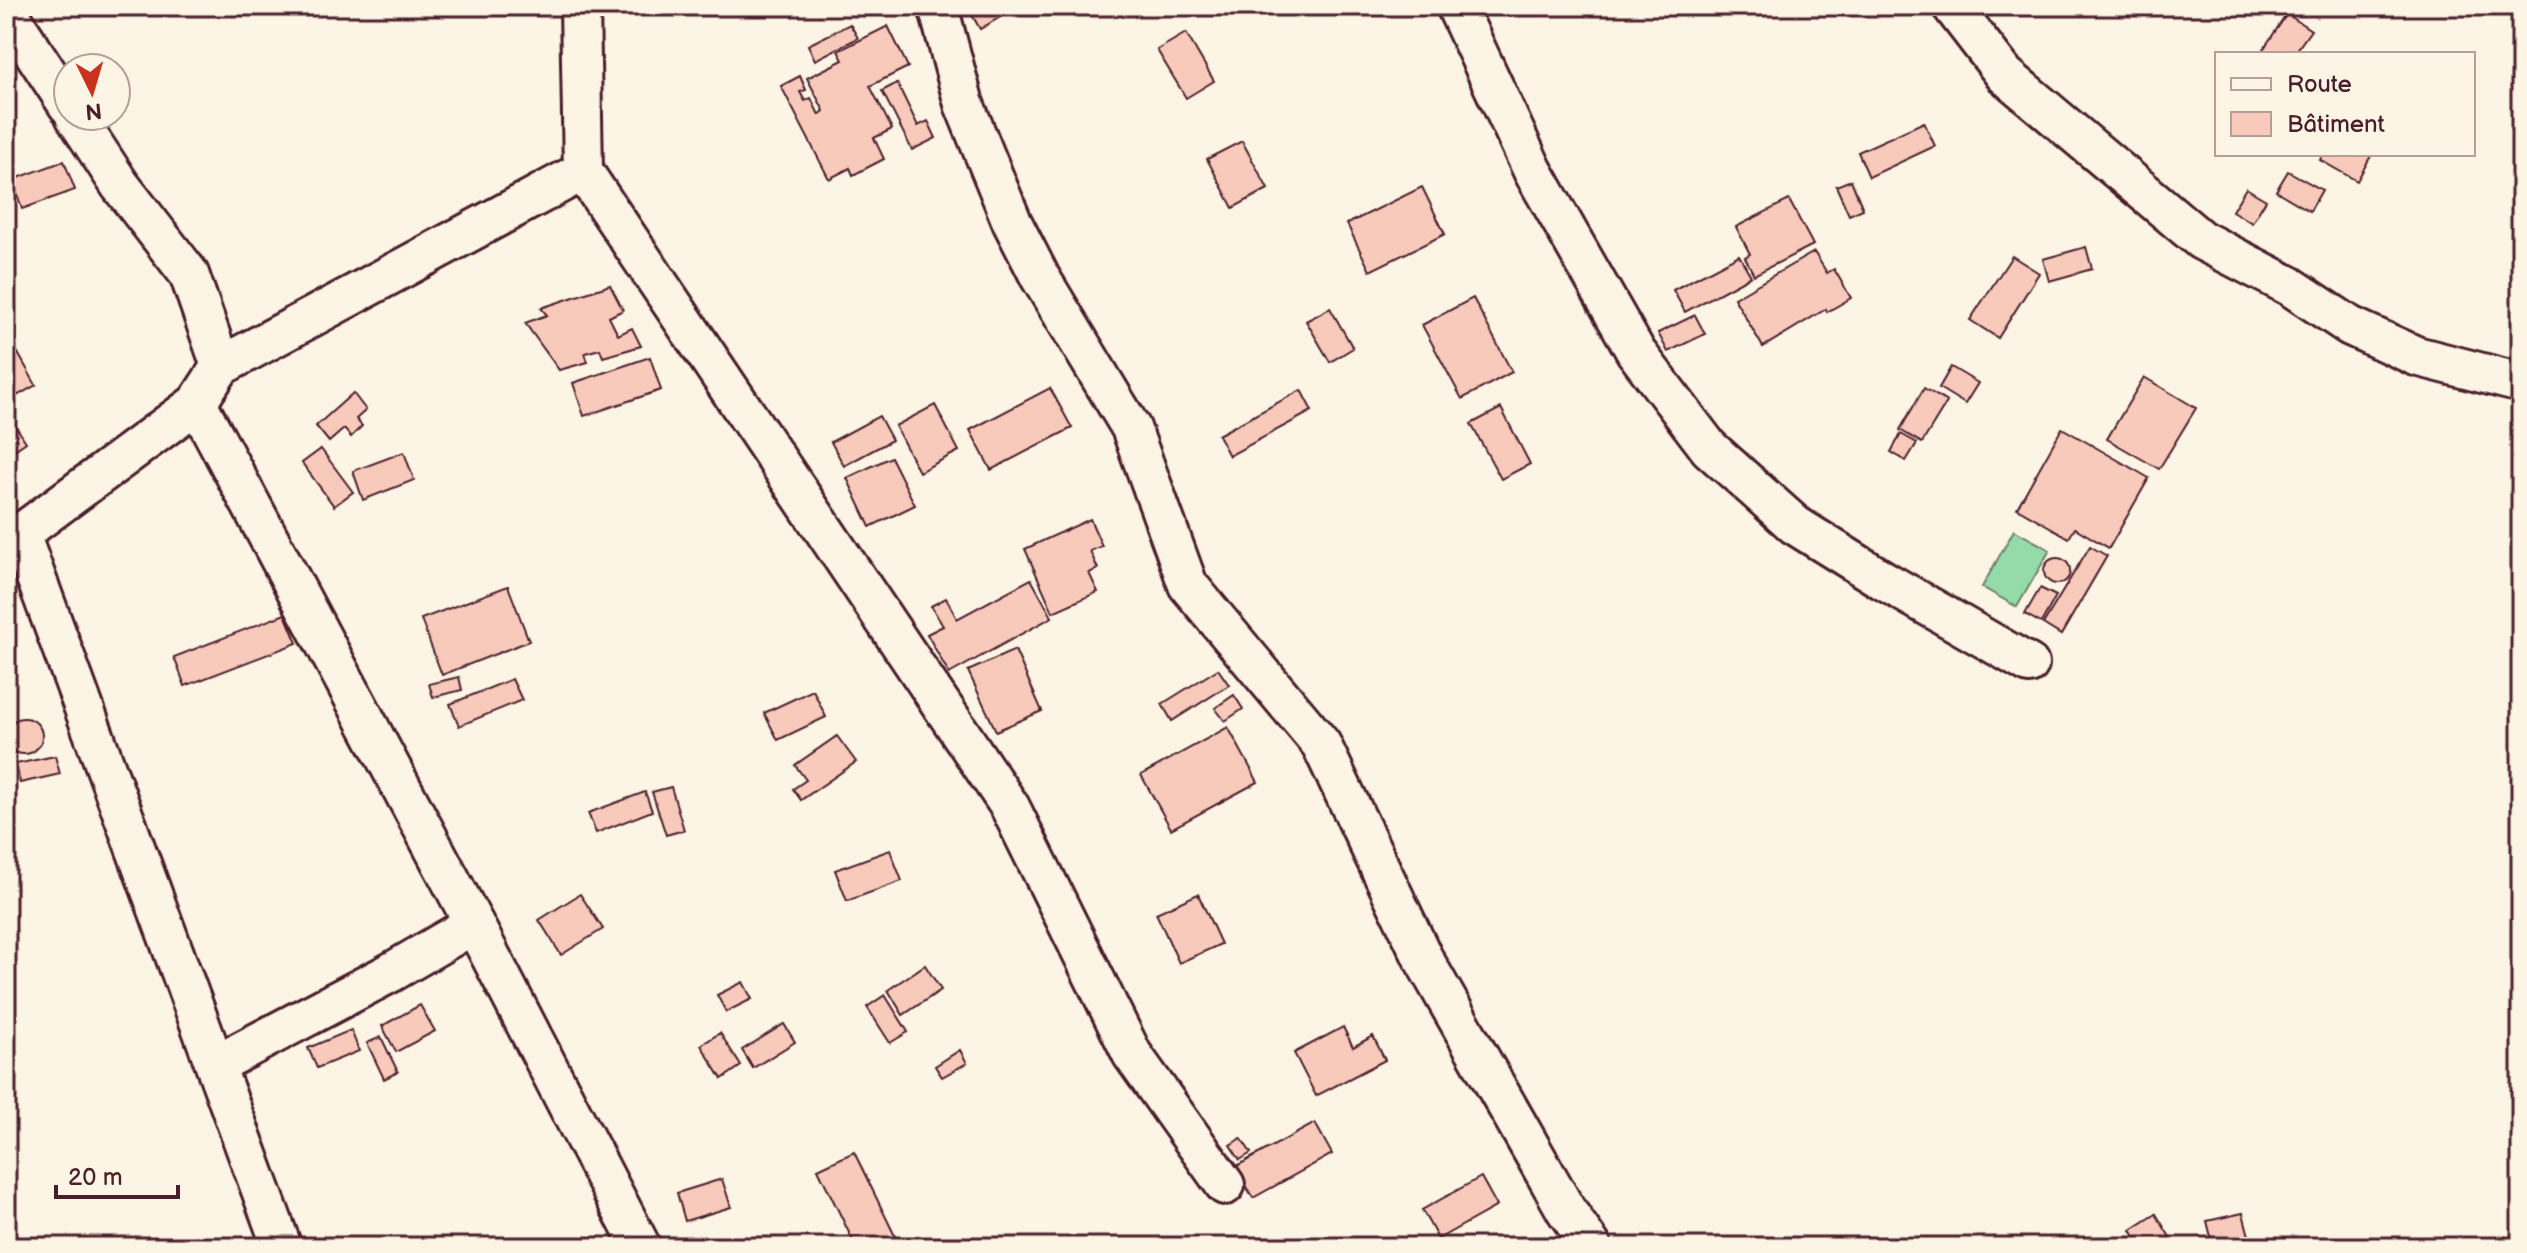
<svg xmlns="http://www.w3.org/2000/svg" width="2527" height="1253" viewBox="0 0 2527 1253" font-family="'Balsamiq Sans',sans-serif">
<rect width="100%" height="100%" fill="#fcf5e5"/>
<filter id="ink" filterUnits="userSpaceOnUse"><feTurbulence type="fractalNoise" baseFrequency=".0125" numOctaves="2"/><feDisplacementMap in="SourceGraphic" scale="16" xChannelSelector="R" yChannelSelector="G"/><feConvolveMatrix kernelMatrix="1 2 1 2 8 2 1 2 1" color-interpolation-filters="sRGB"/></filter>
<g filter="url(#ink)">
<polygon fill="#95dba9" stroke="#707d6a" stroke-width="2" points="2014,530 2050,550 2017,607 1982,587"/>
<g fill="#f8cabc" stroke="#4a1f2b" stroke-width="2">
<polygon points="967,6 1019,6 980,29"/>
<polygon points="2287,14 2311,30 2294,54 2260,54"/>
<polygon points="850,24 858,38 815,60 808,45"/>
<polygon points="888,26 908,67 870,86 892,129 874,138 884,159 853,175 850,168 829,179 781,86 800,76 806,90 800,92 805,101 811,98 819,115 824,111 807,78 843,60 838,51"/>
<polygon points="1186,33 1214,81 1186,98 1157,50"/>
<polygon points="6,70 14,93 6,96"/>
<polygon points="897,83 918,126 928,121 936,138 912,150 882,91"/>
<polygon points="6,112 13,131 6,134"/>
<polygon points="1924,122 1935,146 1869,177 1858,152"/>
<polygon points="1242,141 1268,189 1233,208 1207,159"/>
<polygon points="2323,154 2372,154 2357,181 2320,160"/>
<polygon points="64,161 75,190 22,209 12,180"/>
<polygon points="2288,171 2322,190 2310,211 2276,191"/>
<polygon points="1851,180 1863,209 1849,215 1836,186"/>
<polygon points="1422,187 1445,234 1370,271 1347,224"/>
<polygon points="2246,188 2266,200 2252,223 2232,211"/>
<polygon points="1789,200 1813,245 1754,275 1745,257 1750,254 1736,227"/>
<polygon points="2086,247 2092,269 2049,281 2043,259"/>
<polygon points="1814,252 1827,273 1834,269 1851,298 1827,312 1826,309 1763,347 1734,298"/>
<polygon points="1739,255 1751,276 1685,312 1673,290"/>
<polygon points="2012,256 2039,273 1998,338 1970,320"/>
<polygon points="610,285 623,310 609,317 618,335 632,328 641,346 603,357 600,349 585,353 588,362 559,370 525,323 547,315 541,308"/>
<polygon points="1473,298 1512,372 1462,399 1422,325"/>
<polygon points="1330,308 1353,348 1330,362 1306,321"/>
<polygon points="1695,315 1705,334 1668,352 1658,333"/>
<polygon points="6,332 36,385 6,402"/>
<polygon points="650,357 661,390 584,416 573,383"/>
<polygon points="1951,367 1978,383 1965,404 1939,388"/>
<polygon points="2144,377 2196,408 2159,469 2107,439"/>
<polygon points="1050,388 1072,428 991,470 970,430"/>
<polygon points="1924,388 1947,402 1922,443 1900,430"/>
<polygon points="1301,390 1312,411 1229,456 1218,435"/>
<polygon points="353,393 366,410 356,419 362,426 351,437 344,429 329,442 316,426"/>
<polygon points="935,405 959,451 919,472 895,426"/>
<polygon points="1501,408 1530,464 1501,479 1471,424"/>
<polygon points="879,416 892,440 844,466 831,442"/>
<polygon points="13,422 26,442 6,456 6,427"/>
<polygon points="2062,428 2149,478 2109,548 2075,528 2069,538 2017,508"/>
<polygon points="1901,434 1917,443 1906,461 1891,452"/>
<polygon points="321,449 353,492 334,506 302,463"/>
<polygon points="404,452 414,480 363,500 353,471"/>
<polygon points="891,457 915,505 870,527 847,478"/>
<polygon points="1090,519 1102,546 1090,551 1098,569 1089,573 1098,592 1053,612 1025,549"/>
<polygon points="2090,546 2107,556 2061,635 2043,624"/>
<circle cx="2057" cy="571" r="13"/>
<polygon points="1031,579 1052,617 949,674 927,634 943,626 931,606 946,598 957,619"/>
<polygon points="508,586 529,641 442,675 421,619"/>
<polygon points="2040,588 2056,596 2041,623 2025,614"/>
<polygon points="285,614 297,643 185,686 174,657"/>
<polygon points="1015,650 1042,711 996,731 968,671"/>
<polygon points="1218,669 1229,685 1172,721 1162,704"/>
<polygon points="459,677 462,690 433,697 429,684"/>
<polygon points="512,679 522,700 459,726 450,704"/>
<polygon points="813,690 826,717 778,740 764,713"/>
<polygon points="1234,695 1243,709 1225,721 1215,708"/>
<circle cx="24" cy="736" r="18"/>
<polygon points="1228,727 1258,782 1171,829 1141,775"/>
<polygon points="837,736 856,762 801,800 793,789 806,780 795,765"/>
<polygon points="55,756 60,774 20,783 16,764"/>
<polygon points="671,787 684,830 666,835 652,792"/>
<polygon points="645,792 652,811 596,833 588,813"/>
<polygon points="890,850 902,881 847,901 835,870"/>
<polygon points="580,894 603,929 561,955 539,920"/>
<polygon points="1198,894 1221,944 1179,963 1156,913"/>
<polygon points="925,965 941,990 903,1015 888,990"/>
<polygon points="743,982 752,999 726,1012 717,995"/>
<polygon points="885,995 908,1032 890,1043 867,1007"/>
<polygon points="420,1005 435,1031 396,1052 382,1026"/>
<polygon points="784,1024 795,1042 753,1068 742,1050"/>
<polygon points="1343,1027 1353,1047 1373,1036 1385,1060 1316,1096 1294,1053"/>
<polygon points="351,1030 359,1051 317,1068 308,1048"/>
<polygon points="720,1033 741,1066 722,1079 701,1045"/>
<polygon points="381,1037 398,1072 384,1079 367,1043"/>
<polygon points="960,1050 967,1063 942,1077 935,1066"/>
<polygon points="1315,1123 1332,1154 1253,1198 1235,1167"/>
<polygon points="1241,1138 1251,1153 1240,1160 1230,1145"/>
<polygon points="854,1152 896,1238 877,1247 856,1247 818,1169"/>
<polygon points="1481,1177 1497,1206 1438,1239 1422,1210"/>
<polygon points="722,1179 731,1207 685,1221 677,1193"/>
<polygon points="2243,1213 2249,1236 2213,1245 2207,1221"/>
<polygon points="2156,1214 2176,1247 2141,1247 2131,1230"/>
</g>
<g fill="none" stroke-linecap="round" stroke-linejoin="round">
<g stroke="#4a1f2b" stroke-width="44">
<g id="minor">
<polyline points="7,6 16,25 68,105"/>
<polyline points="580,6 583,171 1010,807 1132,1054 1225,1185"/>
<polyline points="938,6 964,104 1012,222 1040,277 1131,428 1188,585 1321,744 1423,958 1566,1210 1592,1247"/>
<polyline points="1456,6 1533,171 1636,352 1709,448 1795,525 1883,580 2029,664"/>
<polyline points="1952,6 2005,75 2201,240 2290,286 2350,326 2416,356 2521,383"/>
<polyline points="75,116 120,185 189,274 221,366"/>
<polyline points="197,403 474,924 641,1247"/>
<polyline points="20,534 282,1247"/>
<polyline points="6,541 20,534 197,403 221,366 583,171"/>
<polyline points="215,1065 390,973 474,924"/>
</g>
</g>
<use href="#minor" stroke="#fcf5e5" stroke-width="38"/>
</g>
</g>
<rect width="2527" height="1253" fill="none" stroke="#fcf5e5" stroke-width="32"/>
<rect x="16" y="16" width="2495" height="1221" fill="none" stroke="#4a1f2b" stroke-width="3" filter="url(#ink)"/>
<rect x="2215" y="52" width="260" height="104" fill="#fcf5e5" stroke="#b59f9b" stroke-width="2"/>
<rect x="2231" y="78" width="40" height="12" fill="#fcf5e5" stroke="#b59f9b" stroke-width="2"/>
<text x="2287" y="92" font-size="24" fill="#4a1f2b">Route</text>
<rect x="2231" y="112" width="40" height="24" fill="#f8cabc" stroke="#b59f9b" stroke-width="2"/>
<text x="2287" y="132" font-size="24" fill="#4a1f2b">Bâtiment</text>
<g transform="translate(92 92) rotate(175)"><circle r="38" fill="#fcf5e5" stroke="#b59f9b" stroke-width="2"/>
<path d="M0-6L14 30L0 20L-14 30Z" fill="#c8321e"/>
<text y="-12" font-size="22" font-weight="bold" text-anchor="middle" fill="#4a1f2b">N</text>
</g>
<path d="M56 1185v12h122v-12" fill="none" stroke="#4a1f2b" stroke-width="4"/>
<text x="68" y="1185" font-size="24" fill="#4a1f2b" stroke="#fcf5e5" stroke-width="6" paint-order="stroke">20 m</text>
</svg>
